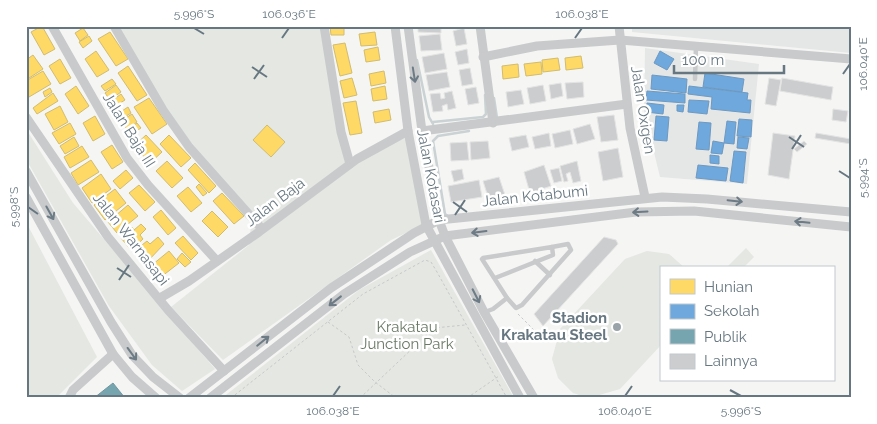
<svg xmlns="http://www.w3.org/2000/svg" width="877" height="424" viewBox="0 0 877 424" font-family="Raleway,sans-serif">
<rect width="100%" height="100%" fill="#f5f5f4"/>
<g fill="#e5e6e6" fill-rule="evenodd">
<polygon points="632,26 851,26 851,53 632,32"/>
<path d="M645 48 759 64 747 184 660 177 644 111ZM660 51 673 58 667 70 654 63ZM705 74 743 79 742 91 703 87ZM652 75 687 79 686 93 651 89ZM689 86 748 93 747 100 751 101 711 109 712 97 688 94ZM647 91 685 94V103L647 100ZM689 100 708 101 707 114 688 112ZM656 117 669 118 666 141 654 140ZM739 119 752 120 751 137 737 136ZM727 121 736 122 734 144 724 143ZM699 122 711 124 709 150 697 149ZM733 151 746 153 743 183 730 181ZM698 165 728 169 726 181 697 178Z"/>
</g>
<g fill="#e4e7e2">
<polygon points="116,26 322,26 347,161 408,137 427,223 391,240 223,360 171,307 249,245 252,216 208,166 156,94"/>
<polygon points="26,129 73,203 215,369 182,391 152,365 109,306 26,159"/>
<polygon points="26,222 97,357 56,398 26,398"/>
<polygon points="746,248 754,257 743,268 730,268 728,266"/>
<polygon points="431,250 514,398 222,398 359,290"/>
<polygon points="647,251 669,254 685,268 661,268 661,345 620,389 589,398 573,393 558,378 552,359 560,329 625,259"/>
</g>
<g fill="#ffd966" stroke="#d1bc6e">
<polygon points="42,26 55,49 44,55 31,32"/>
<polygon points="330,26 344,26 344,35 331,35"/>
<polygon points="83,28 88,35 80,41 75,33"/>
<polygon points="110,32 128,59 116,66 98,39"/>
<polygon points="375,32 377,45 361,46 359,34"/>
<polygon points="89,36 92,41 83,48 79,42"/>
<polygon points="345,43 352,73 340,76 333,45"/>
<polygon points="378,47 380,60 366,62 364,50"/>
<polygon points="96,51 109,70 97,77 85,59"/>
<polygon points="33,55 43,69 26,80 26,60"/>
<polygon points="581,56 583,68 566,70 565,58"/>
<polygon points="558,58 560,70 543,72 542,60"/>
<polygon points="60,59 71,78 60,84 49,66"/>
<polygon points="541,62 542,74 526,76 524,64"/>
<polygon points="518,64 519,77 503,79 502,66"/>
<polygon points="128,66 147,95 137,101 118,73"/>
<polygon points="43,71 51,84 29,97 26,93 26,81"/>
<polygon points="384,71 386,83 371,86 369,74"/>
<polygon points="352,78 357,95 344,98 340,81"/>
<polygon points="112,79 116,84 105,91 101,86"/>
<polygon points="116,85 121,92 110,100 105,93"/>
<polygon points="76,86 89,106 78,114 65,94"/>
<polygon points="385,86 387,99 373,101 371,89"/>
<polygon points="50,88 52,92 45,97 43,92"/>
<polygon points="53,93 58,101 37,114 33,108"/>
<polygon points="121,94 125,100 112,108 109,103"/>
<polygon points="149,98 167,124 152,134 134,107"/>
<polygon points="356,101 362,133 350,135 343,103"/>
<polygon points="60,106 68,122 54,130 45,114"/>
<polygon points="128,107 131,113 120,120 116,115"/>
<polygon points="389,109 391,120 375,123 373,112"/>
<polygon points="132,114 137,122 127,129 121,121"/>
<polygon points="95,116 105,134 93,141 83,123"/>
<polygon points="70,123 76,134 59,144 52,133"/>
<polygon points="137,123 141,128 130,135 127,130"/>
<polygon points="267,125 285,142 271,157 253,140"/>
<polygon points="146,135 162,152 150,163 134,146"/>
<polygon points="169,135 191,158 181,167 160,144"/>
<polygon points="74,137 79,146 65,154 60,146"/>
<polygon points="112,145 123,162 112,169 101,152"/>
<polygon points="82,146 89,157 70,168 64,157"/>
<polygon points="91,160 99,172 78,185 71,173"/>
<polygon points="167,161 183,178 172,188 156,171"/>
<polygon points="195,163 216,186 209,193 188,170"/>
<polygon points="126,170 133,178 120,189 113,181"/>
<polygon points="101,174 111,189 92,203 82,188"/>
<polygon points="199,184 207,193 203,196 196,187"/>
<polygon points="139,185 155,202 145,211 129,193"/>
<polygon points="188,187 202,203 191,212 177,196"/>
<polygon points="115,189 126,203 105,220 94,205"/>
<polygon points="222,193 244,216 234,224 213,201"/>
<polygon points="128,205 138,216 117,233 108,222"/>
<polygon points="161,210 176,228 168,235 153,217"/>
<polygon points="212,211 228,227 218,237 202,221"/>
<polygon points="141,224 146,229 140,235 143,239 131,250 121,238 132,227 134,230"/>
<polygon points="183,236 198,253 191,260 175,243"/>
<polygon points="158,237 164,244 148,261 137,249 147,241 150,244"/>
<polygon points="169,251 179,263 161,277 152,265"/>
<polygon points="182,253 191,262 185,267 177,259"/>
</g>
<g fill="#6fa8dc" stroke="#6d99c1">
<polygon points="660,51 674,59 667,70 654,63"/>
<polygon points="705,73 744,79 742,92 703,87"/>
<polygon points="652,75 687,79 686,93 651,89"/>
<polygon points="689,86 748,93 747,100 751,100 750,113 711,109 712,97 688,94"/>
<polygon points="647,91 685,94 685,103 646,100"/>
<polygon points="689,100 709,101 707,114 688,112"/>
<polygon points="647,103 664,105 663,114 646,112"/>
<polygon points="677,105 684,105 683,112 677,111"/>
<polygon points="656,116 669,117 667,141 654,140"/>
<polygon points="739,119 752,120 751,137 737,136"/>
<polygon points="727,121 736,122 734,144 724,143"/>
<polygon points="699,122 711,123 709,150 696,149"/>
<polygon points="738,137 749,138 747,149 737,148"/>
<polygon points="713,141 724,143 722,154 711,153"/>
<polygon points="734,151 746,152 743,183 730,181"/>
<polygon points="710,155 719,156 719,164 710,163"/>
<polygon points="698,165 728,168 726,181 696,178"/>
</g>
<polygon fill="#76a5af" stroke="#7297a1" points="113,383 125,398 94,398"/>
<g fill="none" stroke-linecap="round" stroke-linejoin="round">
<g stroke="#cad2d4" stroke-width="2.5">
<polyline points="417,60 429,117 433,124"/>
<polyline points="494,98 497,118"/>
<polyline points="433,122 483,117 486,114 485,95"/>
<polyline points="448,216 445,214 433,141 438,136 469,131"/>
</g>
</g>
<g fill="#cccdce" stroke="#e4e4e4">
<polygon points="418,26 441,26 441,33 418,32"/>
<polygon points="464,28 467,44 456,46 453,31"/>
<polygon points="440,34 442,50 421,51 419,36"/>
<polygon points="467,49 469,63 458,65 455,52"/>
<polygon points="444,53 447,69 425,73 422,57"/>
<polygon points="470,68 473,84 462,86 459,70"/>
<polygon points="447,72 450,87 429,91 426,75"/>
<polygon points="769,78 781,80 776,106 765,104"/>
<polygon points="782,78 833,87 831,100 780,91"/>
<polygon points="583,82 584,97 567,99 565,83"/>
<polygon points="561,83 563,96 551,99 549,85"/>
<polygon points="543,85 546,101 530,104 527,88"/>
<polygon points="476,87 479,103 468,105 465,89"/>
<polygon points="521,90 524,104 508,107 506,92"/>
<polygon points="452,91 456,108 448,110 447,104 442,106 443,111 433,112 430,94 440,93 441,99 445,98 444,93"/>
<polygon points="833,109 848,111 846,122 832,120"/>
<polygon points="614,115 618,140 601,142 597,117"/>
<polygon points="590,124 595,139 577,144 573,129"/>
<polygon points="570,130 573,144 555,148 552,134"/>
<polygon points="549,133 551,146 535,149 532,137"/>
<polygon points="773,133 795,136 789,179 768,175"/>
<polygon points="816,133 851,139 851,144 815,138"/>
<polygon points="526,135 529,147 512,151 509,138"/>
<polygon points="488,141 490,158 471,160 470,142"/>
<polygon points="804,141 807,144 797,152 794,149"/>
<polygon points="467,142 469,160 451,161 450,143"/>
<polygon points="618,148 623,177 603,181 598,152"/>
<polygon points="577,161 581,181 573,183 570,172 566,174 568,181 564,182 560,166"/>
<polygon points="544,165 551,186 530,193 524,172"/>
<polygon points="559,168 562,181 554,183 550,170"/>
<polygon points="462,169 464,179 454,182 451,171"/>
<polygon points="499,177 505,195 489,200 483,181"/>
<polygon points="479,180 482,197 451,202 448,186"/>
<polygon points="604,237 616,240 618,244 543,326 534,314"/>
</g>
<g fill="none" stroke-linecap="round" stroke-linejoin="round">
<g stroke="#c7c8c9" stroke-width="1" stroke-dasharray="2.5 2.5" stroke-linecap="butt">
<polyline points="518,314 544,340"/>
<polyline points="328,322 349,337 358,365 375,382 396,398"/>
<polyline points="231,398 363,294 425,260 431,262 437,272 507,398"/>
<polyline points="360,398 434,328 465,325"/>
<polyline points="467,398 499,376"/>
</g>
<g stroke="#c9cacb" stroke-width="4.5">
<polyline points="695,79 696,46"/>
<polyline points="535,261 550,275"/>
<polyline points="507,298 516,308 522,305 571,250 568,244 552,247"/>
<polyline points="485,312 493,309 507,298 482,259 483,258 552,247 553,255 495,278"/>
</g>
<g stroke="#c9cacb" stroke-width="9">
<polyline points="52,26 127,158 148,185 217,261"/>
<polyline points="114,26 163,110 189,147 262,229"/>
<polyline points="324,26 341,132 350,164"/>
<polyline points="395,26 408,131 426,225 520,398"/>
<polyline points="408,26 422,131 439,220 445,236 484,312 534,398"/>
<polyline points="480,26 493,123"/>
<polyline points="619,26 630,128 645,197"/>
<polyline points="483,57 537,46 620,40 851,59"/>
<polyline points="26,117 108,237 168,310 224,371"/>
<polyline points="422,131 627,104"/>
<polyline points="26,171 111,322 132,355 153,377 180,398"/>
<polyline points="26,197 113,354 132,377 156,398"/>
<polyline points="160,298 189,281 259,232 357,159 408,131"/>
<polyline points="69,398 73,390 113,354"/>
<polyline points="189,398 331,288 414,233 439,220 662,197 707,199 851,212"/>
<polyline points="210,398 344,294 410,252 445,236 636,212 694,211 851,227"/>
</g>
</g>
<defs><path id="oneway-shaft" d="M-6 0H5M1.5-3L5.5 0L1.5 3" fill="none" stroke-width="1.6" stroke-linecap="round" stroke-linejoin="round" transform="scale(1.25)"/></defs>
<g stroke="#6c7b85">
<use href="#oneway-shaft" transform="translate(414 75) rotate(81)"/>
<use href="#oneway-shaft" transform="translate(735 201) rotate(6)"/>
<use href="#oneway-shaft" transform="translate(640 212) rotate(177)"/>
<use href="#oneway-shaft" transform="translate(50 213) rotate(61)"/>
<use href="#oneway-shaft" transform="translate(802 222) rotate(-174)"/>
<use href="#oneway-shaft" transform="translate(479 232) rotate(173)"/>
<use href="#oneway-shaft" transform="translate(476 296) rotate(63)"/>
<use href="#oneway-shaft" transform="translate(335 301) rotate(142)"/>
<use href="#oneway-shaft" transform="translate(263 341) rotate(-39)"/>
<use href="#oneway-shaft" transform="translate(132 354) rotate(54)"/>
</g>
<path fill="none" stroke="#677781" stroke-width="2" d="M194 28 204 34M282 38 289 28M575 38 582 28M252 67 267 77M843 74 850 64M254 79 264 65M789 137 804 147M792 149 801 135M839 171 850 178M453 202 467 212M28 207 38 214M455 215 465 200M117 268 131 277M119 280 129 265M730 390 741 396M333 396 340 386M625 396 632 386"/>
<circle fill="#99a3a9" stroke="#fff" stroke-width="2" cx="617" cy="327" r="5"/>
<g text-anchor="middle" stroke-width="5" stroke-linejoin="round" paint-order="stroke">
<g font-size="15" fill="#677781" stroke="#fff">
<text transform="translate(643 110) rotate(81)" y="5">Jalan Oxigen</text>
<text transform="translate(129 130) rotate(58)" y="5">Jalan Baja III</text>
<text transform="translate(431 176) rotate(79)" y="5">Jalan Kotasari</text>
<text transform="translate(535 196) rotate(-6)" y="5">Jalan Kotabumi</text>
<text transform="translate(275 202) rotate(-37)" y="5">Jalan Baja</text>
<text transform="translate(131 239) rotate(52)" y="5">Jalan Warnasapi</text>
</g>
<g font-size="15" font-weight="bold" fill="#677781" stroke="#fff" text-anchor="end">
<text x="607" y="323">Stadion<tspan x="607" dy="17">Krakatau Steel</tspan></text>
</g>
<g font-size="15" fill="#6a7965" stroke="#fff">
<text x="407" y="332">Krakatau<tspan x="407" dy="17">Junction Park</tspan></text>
</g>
</g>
<rect width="877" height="424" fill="none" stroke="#ffffff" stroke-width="55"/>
<rect x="660" y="266" width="175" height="115" fill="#ffffff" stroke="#c2c9cd"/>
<rect x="670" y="279" width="25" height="15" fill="#ffd966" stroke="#c2c9cd"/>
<text x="704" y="292" font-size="15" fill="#677781">Hunian</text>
<rect x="670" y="304" width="25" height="15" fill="#6fa8dc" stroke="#c2c9cd"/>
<text x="704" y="316" font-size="15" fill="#677781">Sekolah</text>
<rect x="670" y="329" width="25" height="15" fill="#76a5af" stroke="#c2c9cd"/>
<text x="704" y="342" font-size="15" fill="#677781">Publik</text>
<rect x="670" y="354" width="25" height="15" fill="#cccdce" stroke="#c2c9cd"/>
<text x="704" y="366" font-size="15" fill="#677781">Lainnya</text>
<path d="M674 65v8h110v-8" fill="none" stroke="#677781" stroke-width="2.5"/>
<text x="682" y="65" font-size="15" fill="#677781" stroke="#ffffff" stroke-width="4" paint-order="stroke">100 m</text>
<rect x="28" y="28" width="822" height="368" fill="none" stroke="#677781" stroke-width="2"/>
<g font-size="12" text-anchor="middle" fill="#677781">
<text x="194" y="18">5.996°S</text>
<text x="289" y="18">106.036°E</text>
<text x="582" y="18">106.038°E</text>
<text transform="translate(863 64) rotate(-90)" y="4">106.040°E</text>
<text transform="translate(863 178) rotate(-90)" y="4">5.994°S</text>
<text transform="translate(14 207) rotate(-90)" y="4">5.998°S</text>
<text x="333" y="415">106.038°E</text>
<text x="625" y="415">106.040°E</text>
<text x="741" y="415">5.996°S</text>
</g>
</svg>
